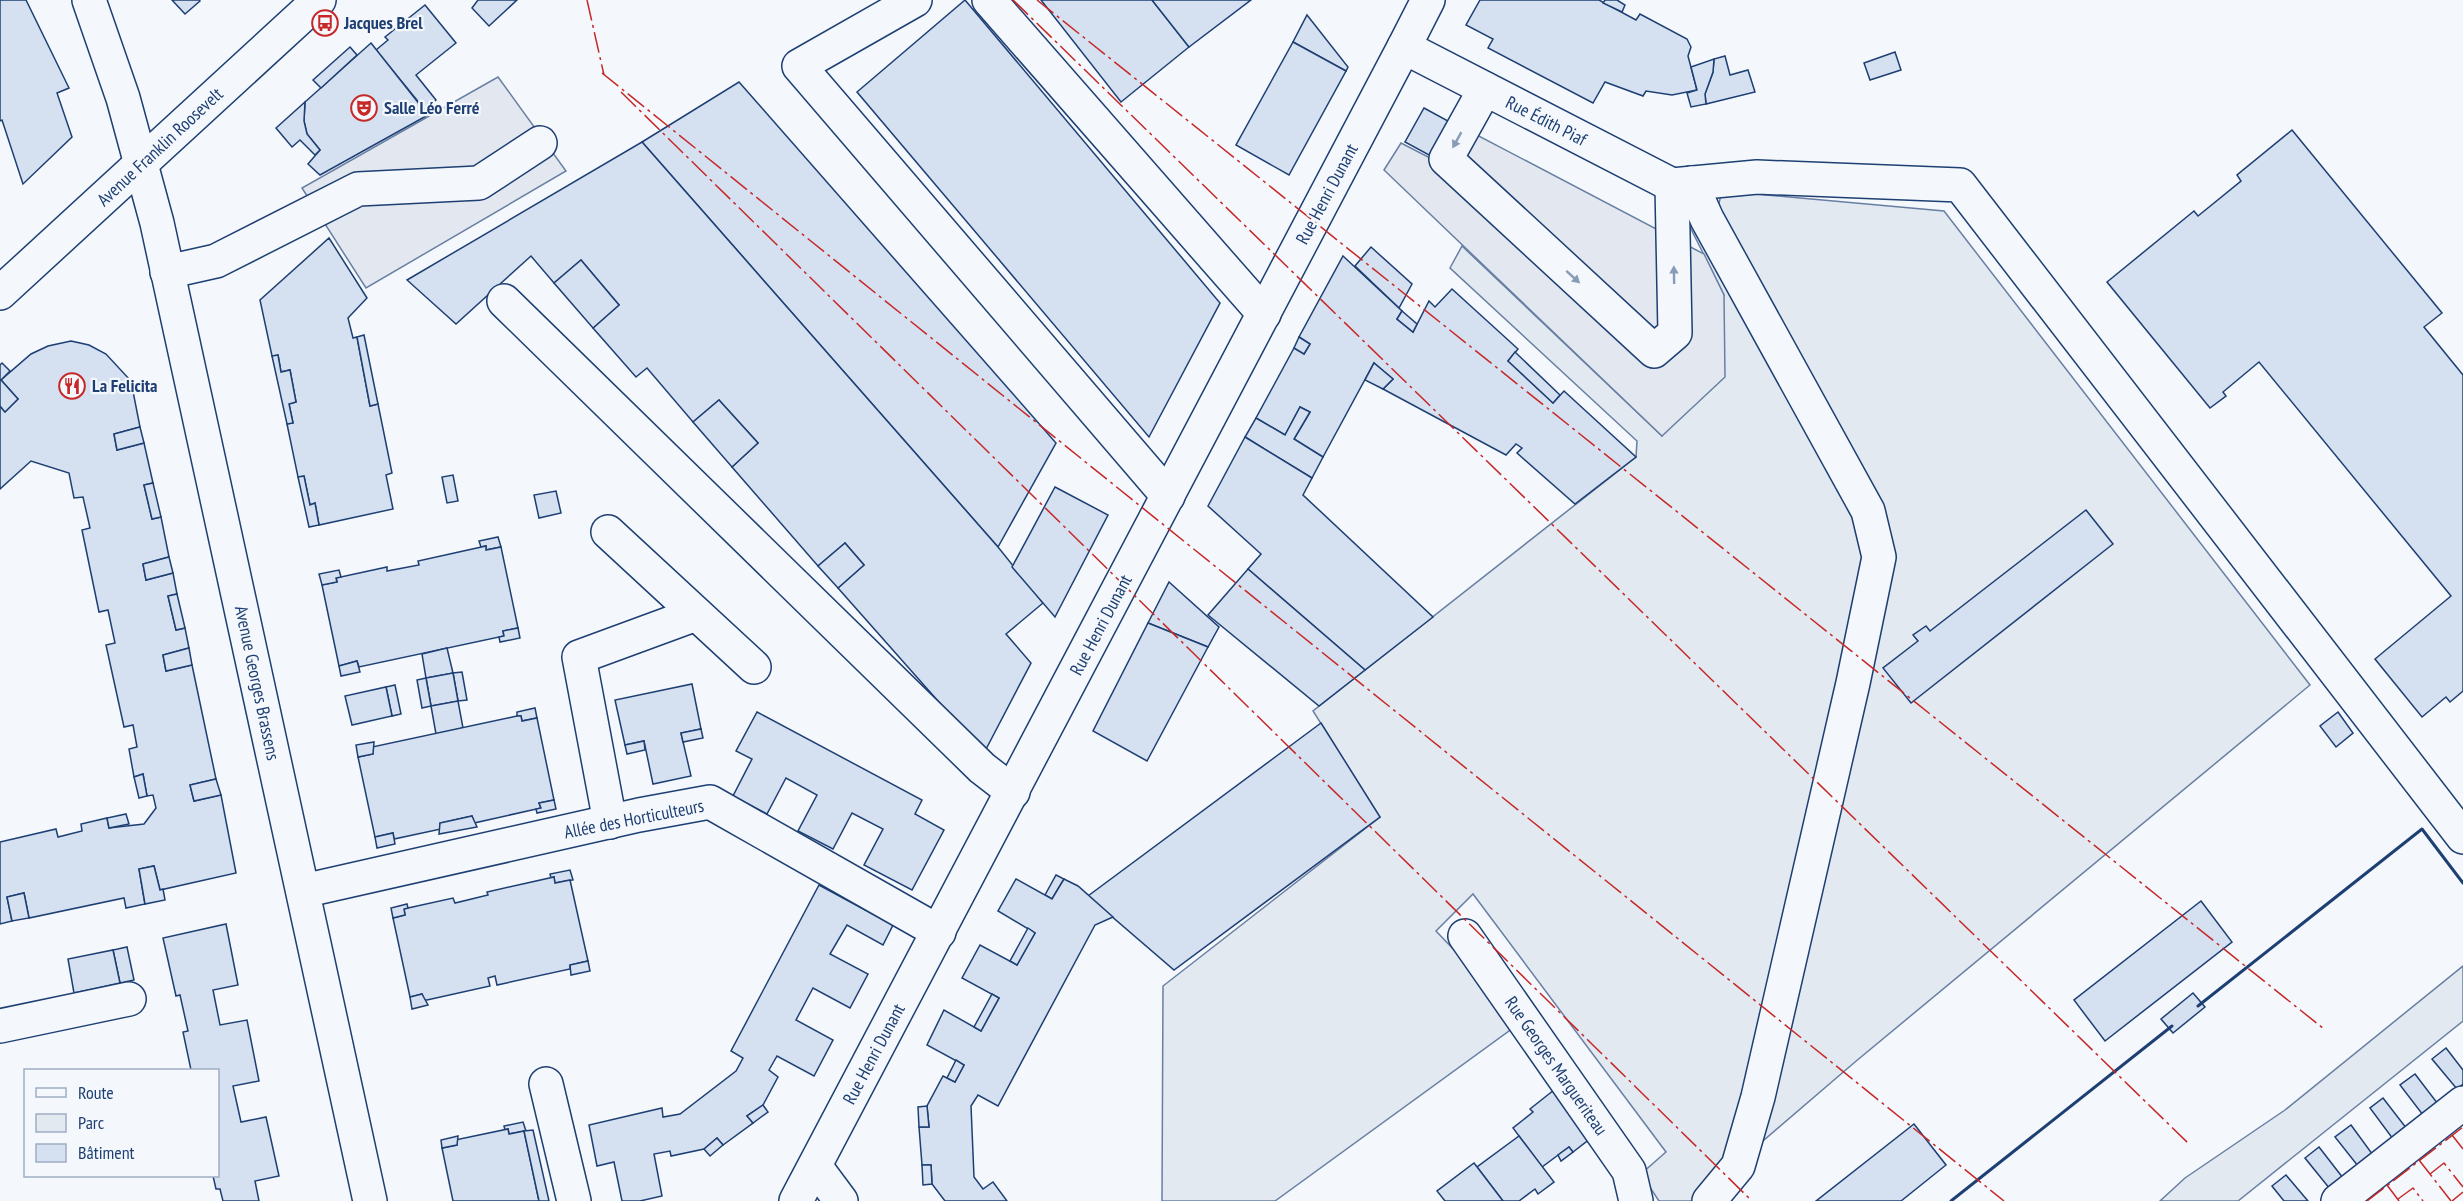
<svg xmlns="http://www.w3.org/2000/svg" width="2463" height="1201" viewBox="0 0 2463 1201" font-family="'PT Sans Narrow',sans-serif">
<rect width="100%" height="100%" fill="#f4f7fb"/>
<g fill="#e3e9f0" stroke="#687fa3" stroke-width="1.5">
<polygon points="1722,191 1944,211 2310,685 1855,1062 1693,1201 1659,1201 1641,1174 1666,1152 1473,894 1436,931 1478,975 1513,1028 1275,1201 1162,1201 1163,986 1380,817 1313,711 1636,457 1637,441 1450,268 1462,246 1662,436 1724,295 1686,219 1718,207"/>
<polygon points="2463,966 2463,1021 2238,1201 2160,1201 2185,1178 2285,1110"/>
</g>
<g fill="#e3e8f0" stroke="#687fa3" stroke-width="1.5">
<polygon points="498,77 566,171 366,288 302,188"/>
<polygon points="1452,122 1704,254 1724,295 1725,377 1662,436 1384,170 1401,143 1430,158"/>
</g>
<g fill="#d5e0f0" stroke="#1d3f73" stroke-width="1.5">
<polygon points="0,0 26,0 69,88 57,93 72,137 23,184 2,120 0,121"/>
<polygon points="172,0 199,0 200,1 185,14"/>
<polygon points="478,0 517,0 489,26 472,8"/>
<polygon points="965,0 1220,303 1149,437 857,92"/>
<polygon points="1041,0 1152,0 1189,47 1121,102"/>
<polygon points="1152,0 1251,0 1189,47"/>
<polygon points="1480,0 1599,0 1636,20 1640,14 1687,39 1691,47 1688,56 1697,90 1672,95 1646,91 1643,96 1605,82 1593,103 1488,48 1493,39 1466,25"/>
<polygon points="1605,0 1617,0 1625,5 1622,12 1603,3"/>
<polygon points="425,5 456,43 416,75 436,100 425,110 376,50 388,40 385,37"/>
<polygon points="1307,15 1348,67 1346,71 1293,42"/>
<polygon points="1293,42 1346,71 1289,175 1236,145"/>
<polygon points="371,43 428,115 320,175 308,164 320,150 307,134 304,121 305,102"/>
<polygon points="350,47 357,55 321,88 313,80"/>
<polygon points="1895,52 1901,70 1870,80 1864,63"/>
<polygon points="1725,56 1730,75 1748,70 1755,92 1706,104 1705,94 1713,72 1714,59"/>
<polygon points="1714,59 1713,72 1705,94 1706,104 1691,107 1687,93 1697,90 1691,67"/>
<polygon points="739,82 1056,443 998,547 642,142"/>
<polygon points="305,102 304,121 307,134 320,150 315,155 300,140 292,147 276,128"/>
<polygon points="1424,108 1448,121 1429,155 1405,142"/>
<polygon points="2292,130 2442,313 2424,327 2463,375 2463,691 2450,702 2446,697 2422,717 2375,659 2451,596 2259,362 2223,392 2226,396 2210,408 2107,282 2194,211 2198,216 2241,181 2237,175"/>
<polygon points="642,142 998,547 1043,603 1006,634 1031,663 984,753 838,588 864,565 845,543 818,566 732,467 758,443 719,400 693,422 647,368 636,377 593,328 619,305 581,260 554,283 531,256 456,324 407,280"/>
<polygon points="329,238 367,298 348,318 353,338 357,337 370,406 378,404 392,473 386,475 393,509 319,525 315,503 310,505 304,476 298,477 287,424 293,423 289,404 296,402 290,370 281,372 278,355 272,356 260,300"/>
<polygon points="1371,247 1412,284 1399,308 1355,266"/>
<polygon points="1343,256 1402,311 1397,319 1413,332 1429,301 1435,307 1452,289 1518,349 1508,361 1553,403 1564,391 1636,457 1575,504 1517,453 1522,448 1516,444 1506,455 1383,389 1393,379 1374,363 1323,457 1294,439 1310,412 1300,407 1285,435 1256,418 1294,348 1304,354 1310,344 1299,337"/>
<polygon points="581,260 619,305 593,328 554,283"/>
<polygon points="1402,311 1417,324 1413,332 1397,319"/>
<polygon points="364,335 378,404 370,406 357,337"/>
<polygon points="1299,337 1310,344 1304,354 1294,348"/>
<polygon points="71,341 89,345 106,354 131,381 140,427 114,434 117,450 144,443 153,483 144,485 152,519 161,517 169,557 143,564 146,580 173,573 177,594 168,596 176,630 185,628 189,648 163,655 166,671 192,665 216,779 190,785 194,801 221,795 236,873 160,890 154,866 139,869 145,904 126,908 124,898 29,918 24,893 7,897 12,921 0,924 0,842 56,829 58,837 82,831 81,824 107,818 109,828 144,824 156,808 153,795 147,796 143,774 134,777 129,749 137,747 133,725 124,727 106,645 115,643 108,610 99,612 82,530 90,528 83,497 74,498 69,473 31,461 0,489 0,406 5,412 18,399 1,380 31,354 48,346"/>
<polygon points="1515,352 1560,395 1553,403 1508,361"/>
<polygon points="278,355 281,372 290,370 296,402 289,404 293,423 287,424 272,356"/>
<polygon points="2,363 10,371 1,380 18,399 5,412 0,406 0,365"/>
<polygon points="1374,363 1393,379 1383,389 1365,380"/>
<polygon points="719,400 758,443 732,467 693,422"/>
<polygon points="1300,407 1310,412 1294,439 1323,457 1312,478 1245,437 1256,418 1285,435"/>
<polygon points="140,427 144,443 117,450 114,434"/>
<polygon points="1245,437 1312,478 1303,495 1433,617 1365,670 1248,569 1261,554 1208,506"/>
<polygon points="453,475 458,501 447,503 442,477"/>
<polygon points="304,476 310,505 315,503 319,525 309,527 298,477"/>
<polygon points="153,483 161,517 152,519 144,485"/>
<polygon points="1055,487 1108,515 1055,617 1012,567"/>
<polygon points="556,491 561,513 539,518 534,495"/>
<polygon points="2086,510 2113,544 1911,703 1883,668 1918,641 1913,635 1926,626 1930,631"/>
<polygon points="498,537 501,547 486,550 486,546 481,547 479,541"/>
<polygon points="845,543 864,565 838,588 818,566"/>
<polygon points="486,546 486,550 501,547 518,628 503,631 504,636 359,667 357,661 339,666 322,585 337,582 336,578 387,567 387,571 419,565 418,561"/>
<polygon points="169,557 173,573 146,580 143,564"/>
<polygon points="1248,569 1365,670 1319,706 1208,615"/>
<polygon points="339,570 341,577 336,578 337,582 322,585 319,574"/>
<polygon points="1169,582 1219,627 1208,647 1148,623"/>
<polygon points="177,594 185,628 176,630 168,596"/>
<polygon points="1148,623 1208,647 1147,761 1093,731"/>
<polygon points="518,628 520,638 500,642 499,637 504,636 503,631"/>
<polygon points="189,648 192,665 166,671 163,655"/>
<polygon points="447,648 453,673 426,678 422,654"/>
<polygon points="357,661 360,672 341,676 339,666"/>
<polygon points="462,672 467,700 458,701 453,673"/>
<polygon points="453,673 458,701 431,706 426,678"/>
<polygon points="426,678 431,706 422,708 417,680"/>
<polygon points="692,684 701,729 681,733 691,776 653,784 644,741 625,745 615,700"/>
<polygon points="395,685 401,714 392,716 386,687"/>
<polygon points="386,687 392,716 352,725 345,696"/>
<polygon points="458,701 463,728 436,734 431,706"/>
<polygon points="535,708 537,718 522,721 521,716 517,716 517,712"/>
<polygon points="757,712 922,800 915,814 944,830 912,890 864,865 883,829 852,813 833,849 798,831 817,795 786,778 767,814 733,796 752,759 736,751"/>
<polygon points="2338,712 2353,733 2336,747 2320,726"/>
<polygon points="517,716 521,716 522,721 537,718 554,800 539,803 541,808 474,823 472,816 440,823 441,829 394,839 393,833 375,837 358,757 373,754 372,747"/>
<polygon points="1321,723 1380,817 1174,970 1088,896"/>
<polygon points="701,729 703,738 683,742 681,733"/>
<polygon points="644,741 645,750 627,754 625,745"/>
<polygon points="374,742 373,754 358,757 356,745"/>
<polygon points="143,774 147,796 139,798 134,777"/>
<polygon points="216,779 221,795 194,801 190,785"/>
<polygon points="554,800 556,809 537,813 536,809 541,808 539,803"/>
<polygon points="126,814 129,824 109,828 107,818"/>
<polygon points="472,816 477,827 439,834 440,823"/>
<polygon points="393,833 395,844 377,848 375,837"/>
<polygon points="154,866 160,890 163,889 165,900 145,904 139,869"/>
<polygon points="570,870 573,880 555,883 554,877 551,878 550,874"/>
<polygon points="1056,875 1064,879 1052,899 1045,895"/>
<polygon points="554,877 555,883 570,880 588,961 570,965 570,969 497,985 495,976 488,978 490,986 427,1000 424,1000 422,994 410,997 393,918 405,915 404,909 408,908 453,898 455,903 488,895 487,892"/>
<polygon points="1016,879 1052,899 1064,879 1078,886 1113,917 1095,925 998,1106 978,1095 971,1106 974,1177 983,1189 993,1182 1007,1201 945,1201 932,1184 931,1165 922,1165 919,1127 929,1127 927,1106 943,1076 955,1082 964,1065 927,1045 944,1010 981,1031 999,998 962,978 980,945 1017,965 1035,933 998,911"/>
<polygon points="819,885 893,925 883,945 847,925 830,954 868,974 850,1008 813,988 796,1020 833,1040 814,1076 777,1056 769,1070 778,1077 763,1105 747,1116 753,1123 723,1145 717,1138 704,1149 671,1156 670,1151 654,1154 662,1196 640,1201 622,1201 614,1162 597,1166 589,1125 662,1108 663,1117 680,1114 736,1071 743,1058 731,1051"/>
<polygon points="24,893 29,918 12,921 7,897"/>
<polygon points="2201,901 2232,942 2105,1041 2074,1000"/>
<polygon points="407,904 408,908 404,909 405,915 393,918 391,908"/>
<polygon points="226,924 238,985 213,990 220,1025 247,1020 259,1081 233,1086 241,1122 266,1117 279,1176 255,1181 259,1201 223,1201 220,1189 216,1189 213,1176 218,1176 218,1070 191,1070 183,1032 188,1031 180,995 176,996 163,938"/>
<polygon points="1028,928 1035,933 1017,965 1010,961"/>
<polygon points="127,947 134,980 120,983 113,950"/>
<polygon points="113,950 120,983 74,993 68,959"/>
<polygon points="588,961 590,971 571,975 570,965"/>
<polygon points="2193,993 2205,1007 2173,1033 2161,1019"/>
<polygon points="422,994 428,1005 412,1009 410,997"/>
<polygon points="992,994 999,998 981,1031 974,1027"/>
<polygon points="2446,1048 2463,1070 2463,1084 2457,1089 2432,1059"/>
<polygon points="956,1060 964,1065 955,1082 947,1078"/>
<polygon points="2415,1074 2438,1104 2423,1115 2400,1085"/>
<polygon points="1554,1090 1591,1138 1573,1152 1569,1147 1542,1167 1513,1128 1533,1112 1530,1109"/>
<polygon points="2383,1098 2407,1129 2393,1139 2370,1108"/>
<polygon points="763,1105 768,1112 753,1123 747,1116"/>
<polygon points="927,1106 929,1127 919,1127 918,1107"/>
<polygon points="523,1122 526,1131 509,1134 508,1129 505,1130 504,1126"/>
<polygon points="1914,1124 1946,1165 1901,1201 1816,1201"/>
<polygon points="2351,1125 2373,1155 2358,1166 2335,1137"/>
<polygon points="508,1129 509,1134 524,1131 539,1201 453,1201 442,1148 457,1145 455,1140"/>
<polygon points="533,1130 549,1201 539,1201 524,1131"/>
<polygon points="458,1136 457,1145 442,1148 441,1140"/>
<polygon points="1519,1136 1554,1182 1538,1194 1535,1189 1519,1201 1503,1201 1477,1167"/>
<polygon points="717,1138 723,1145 710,1156 704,1149"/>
<polygon points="1569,1147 1573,1152 1561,1161 1558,1155"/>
<polygon points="2319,1147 2343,1178 2330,1189 2305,1158"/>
<polygon points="1474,1163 1503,1201 1445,1201 1437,1191"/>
<polygon points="922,1165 931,1165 932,1184 923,1185"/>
<polygon points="2286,1175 2308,1201 2284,1201 2272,1186"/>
</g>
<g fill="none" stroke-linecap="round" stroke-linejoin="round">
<g stroke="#1d3f73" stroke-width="36">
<g id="minor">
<polyline points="89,0 123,98 157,223 370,1201"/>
<polyline points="915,0 799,66 1168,496"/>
<polyline points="989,0 1264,314"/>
<polyline points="1428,0 1404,47 1672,185 1757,177 1960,185 2463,837"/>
<polyline points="1485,89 1446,159 1654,351 1675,333 1672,185"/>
<polyline points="1691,183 1707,219 1868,511 1879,557 1853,683 1758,1097 1738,1166 1709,1201"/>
<polyline points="167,272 216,261 358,189 479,183 540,143"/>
<polyline points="504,301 982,768 1013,792"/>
<polyline points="608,532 754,667"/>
<polyline points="610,822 579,657 696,614"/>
<polyline points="303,891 639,815 710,802 939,932"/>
<polyline points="1465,936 1629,1171 1636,1201"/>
<polyline points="0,1026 129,999"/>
<polyline points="546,1084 574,1201"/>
<polyline points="815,1166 841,1201"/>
<polyline points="796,1201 1404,47"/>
<polyline points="2338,1201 2463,1103"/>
</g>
</g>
<g stroke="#1d3f73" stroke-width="36">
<polyline id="major" points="0,293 319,0"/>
</g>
<use href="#minor" stroke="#f4f7fb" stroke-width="33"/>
<use href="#major" stroke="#f4f7fb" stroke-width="33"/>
<g stroke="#1d3f73" stroke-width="3">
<polyline points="2198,1006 2422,829 2463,883"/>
<polyline points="1951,1201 2172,1026"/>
</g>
<g stroke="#c62828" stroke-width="1.5" stroke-dasharray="21 4.5 3 4.5" stroke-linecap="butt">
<polyline points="587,0 604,75"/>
<polyline points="1013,0 2189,1144"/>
<polyline points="1037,0 2324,1029"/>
<polyline points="602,73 2004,1201"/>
<polyline points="621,92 1752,1201"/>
<polyline points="2452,1135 2463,1149"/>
<polyline points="2419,1160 2451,1201"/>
<polyline points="2430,1174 2444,1163 2463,1187"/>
<polyline points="2387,1185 2399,1201"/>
<polyline points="2398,1199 2413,1188 2423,1201"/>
<polyline points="2367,1201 2463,1127"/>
<polyline points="2452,1201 2463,1192"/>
</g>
</g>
<defs><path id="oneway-solid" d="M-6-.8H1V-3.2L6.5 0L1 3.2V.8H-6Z" transform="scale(1.5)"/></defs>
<g fill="#889bb7">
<use href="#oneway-solid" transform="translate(1457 140) rotate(119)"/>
<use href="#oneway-solid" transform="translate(1674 275) rotate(-91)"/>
<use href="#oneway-solid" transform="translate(1573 277) rotate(42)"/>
</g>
<defs>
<g id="bus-ring" transform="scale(1.35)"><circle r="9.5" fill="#f4f7fb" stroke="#c62828" stroke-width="1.5"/><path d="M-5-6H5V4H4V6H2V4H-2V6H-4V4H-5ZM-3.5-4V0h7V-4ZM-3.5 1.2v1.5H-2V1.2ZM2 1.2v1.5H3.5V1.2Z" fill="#c62828"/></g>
<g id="theatre-ring" transform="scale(1.35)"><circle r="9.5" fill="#f4f7fb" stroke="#c62828" stroke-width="1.5"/><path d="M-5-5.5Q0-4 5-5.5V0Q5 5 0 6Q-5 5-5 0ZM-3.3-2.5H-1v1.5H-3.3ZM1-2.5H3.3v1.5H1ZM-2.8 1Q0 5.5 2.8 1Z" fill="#c62828"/></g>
<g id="restaurant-ring" transform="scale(1.35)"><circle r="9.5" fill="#f4f7fb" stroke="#c62828" stroke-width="1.5"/><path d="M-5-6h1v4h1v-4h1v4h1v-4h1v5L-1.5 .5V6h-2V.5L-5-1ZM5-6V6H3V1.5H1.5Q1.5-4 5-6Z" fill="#c62828"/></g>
</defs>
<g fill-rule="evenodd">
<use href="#bus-ring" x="325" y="23"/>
<use href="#theatre-ring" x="364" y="108"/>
<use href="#restaurant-ring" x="72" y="386"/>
</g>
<g text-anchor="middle" stroke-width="4.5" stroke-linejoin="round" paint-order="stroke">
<g font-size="18" font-weight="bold" fill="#1d3f73" stroke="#f4f7fb" text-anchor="start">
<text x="344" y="29">Jacques Brel</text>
<text x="384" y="114">Salle Léo Ferré</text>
<text x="92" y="392">La Felicita</text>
</g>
<g font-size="18" fill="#1d3f73" stroke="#f4f7fb">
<text transform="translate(1546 121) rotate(27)" y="6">Rue Édith Piaf</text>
<text transform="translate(160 147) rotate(-43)" y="6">Avenue Franklin Roosevelt</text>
<text transform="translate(1327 194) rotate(-62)" y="6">Rue Henri Dunant</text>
<text transform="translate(1101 625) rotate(-62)" y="6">Rue Henri Dunant</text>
<text transform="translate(257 683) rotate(78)" y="6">Avenue Georges Brassens</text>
<text transform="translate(634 819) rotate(-11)" y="6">Allée des Horticulteurs</text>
<text transform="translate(874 1054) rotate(-62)" y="6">Rue Henri Dunant</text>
<text transform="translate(1556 1066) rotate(55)" y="6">Rue Georges Margueriteau</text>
</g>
</g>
<rect x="24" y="1069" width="195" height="108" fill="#f4f7fb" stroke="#9eadc5" stroke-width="1.5"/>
<rect x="36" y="1088" width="30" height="9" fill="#f4f7fb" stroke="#9eadc5" stroke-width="1.5"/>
<text x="78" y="1099" font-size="18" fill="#1d3f73">Route</text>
<rect x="36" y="1114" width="30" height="18" fill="#e3e9f0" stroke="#9eadc5" stroke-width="1.5"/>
<text x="78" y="1129" font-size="18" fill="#1d3f73">Parc</text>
<rect x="36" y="1144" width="30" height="18" fill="#d5e0f0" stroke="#9eadc5" stroke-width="1.5"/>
<text x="78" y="1159" font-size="18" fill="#1d3f73">Bâtiment</text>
</svg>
